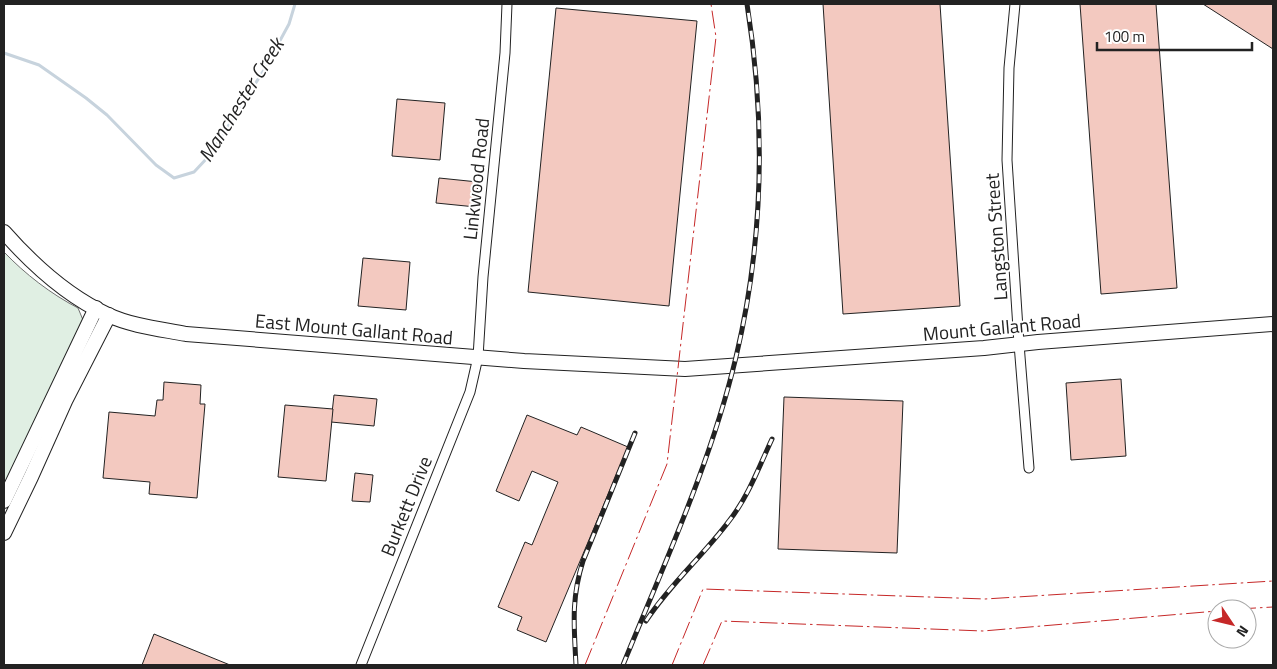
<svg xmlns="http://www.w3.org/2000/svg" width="1277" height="669" viewBox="0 0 1277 669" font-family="'Titillium Web',sans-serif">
<rect width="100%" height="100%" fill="#fff"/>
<path fill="#e0efe3" stroke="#6f6f6f" d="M4 252C25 274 51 294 78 308L83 320 4 490Z"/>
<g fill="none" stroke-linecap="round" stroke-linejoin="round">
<polyline stroke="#c7d3dd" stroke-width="3" points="4,53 39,65 86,98 107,115 156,165 174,178 194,172 209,156 264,70 289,24 295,4"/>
</g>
<g fill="#f3c9c0" stroke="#222">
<polygon points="823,4 940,4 960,306 843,314"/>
<polygon points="1080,4 1156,4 1177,288 1101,294"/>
<polygon points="1203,4 1273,4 1273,49"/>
<polygon points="556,8 697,21 669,306 528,292"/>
<polygon points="397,99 445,103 440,160 392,156"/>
<polygon points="439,178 478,182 476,207 436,203"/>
<polygon points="363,258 410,262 406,310 358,306"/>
<polygon points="1121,379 1126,456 1071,460 1066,383"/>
<polygon points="164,382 201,385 200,404 205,404 197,498 149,494 150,482 103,478 109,412 155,416 157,400 163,400"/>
<polygon points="334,395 377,399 374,426 331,422"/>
<polygon points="784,397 903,401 897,553 778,549"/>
<polygon points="285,405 333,409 326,481 278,477"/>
<polygon points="527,415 577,435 581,427 628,447 546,642 517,630 522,617 498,607 525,542 532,545 558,482 532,471 519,501 496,491"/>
<polygon points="355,473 373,475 370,502 352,501"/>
<polygon points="154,634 230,665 142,665"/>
</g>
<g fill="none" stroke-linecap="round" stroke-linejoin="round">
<g stroke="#222" stroke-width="11">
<g id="street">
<polyline points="1015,4 1009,68 1007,160 1019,344 1029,468"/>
<polyline points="361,665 470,392 478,357 483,277 505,53 507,4"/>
</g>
</g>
<g stroke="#222" stroke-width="16">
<g id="secondary">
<path d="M4 232C33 265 67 296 108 315 132 326 160 329 186 334L524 361 685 369 984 348 1038 342 1273 324"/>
<polyline points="4,501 96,308"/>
<polyline points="4,533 31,477 66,399 109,315"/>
</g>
</g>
<use href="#street" stroke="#fff" stroke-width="9"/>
<use href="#secondary" stroke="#fff" stroke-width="14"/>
<g stroke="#222" stroke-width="5">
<g id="rail">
<path d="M646 621C670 584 703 556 729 521 748 497 759 467 772 439"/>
<path d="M576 665C574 626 571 599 583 561L635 433"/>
<path d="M623 665C664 564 711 463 736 357 764 239 766 123 747 4"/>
</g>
</g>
<use href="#rail" stroke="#fff" stroke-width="3" stroke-dasharray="9" stroke-linecap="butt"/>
<g stroke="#c62828" stroke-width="1" stroke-dasharray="18 4 2.5 4" stroke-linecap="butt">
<polyline points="1238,609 1273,607"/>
<polyline points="585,665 667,464 716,37 711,4"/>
<polyline points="672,665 703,589 985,599 1273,581"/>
<polyline points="703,665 722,621 983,631 1217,611"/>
</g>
</g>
<g text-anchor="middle" stroke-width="4" stroke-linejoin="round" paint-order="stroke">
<g font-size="19" fill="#222" stroke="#fff">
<text transform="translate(476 179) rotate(-84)" y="7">Linkwood Road</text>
<text transform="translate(996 237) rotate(-94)" y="7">Langston Street</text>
<text transform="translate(1002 327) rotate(-5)" y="7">Mount Gallant Road</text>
<text transform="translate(354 329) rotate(5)" y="7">East Mount Gallant Road</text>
<text transform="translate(406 506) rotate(-68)" y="7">Burkett Drive</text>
</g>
<g font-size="20" font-style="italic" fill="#222" stroke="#fff">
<text transform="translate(241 100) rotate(-58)" y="7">Manchester Creek</text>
</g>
</g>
<rect width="1277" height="669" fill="none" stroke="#222222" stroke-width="10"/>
<g transform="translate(1232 624) rotate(125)"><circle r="24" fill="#ffffff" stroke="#a7a7a7"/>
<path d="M0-4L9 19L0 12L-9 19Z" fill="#c62828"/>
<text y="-8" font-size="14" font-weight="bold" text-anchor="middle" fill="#222222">N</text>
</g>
<path d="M1097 42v8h155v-8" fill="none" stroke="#222222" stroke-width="2.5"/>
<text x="1104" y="42" font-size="15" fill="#222222" stroke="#ffffff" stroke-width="4" paint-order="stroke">100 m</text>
</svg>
